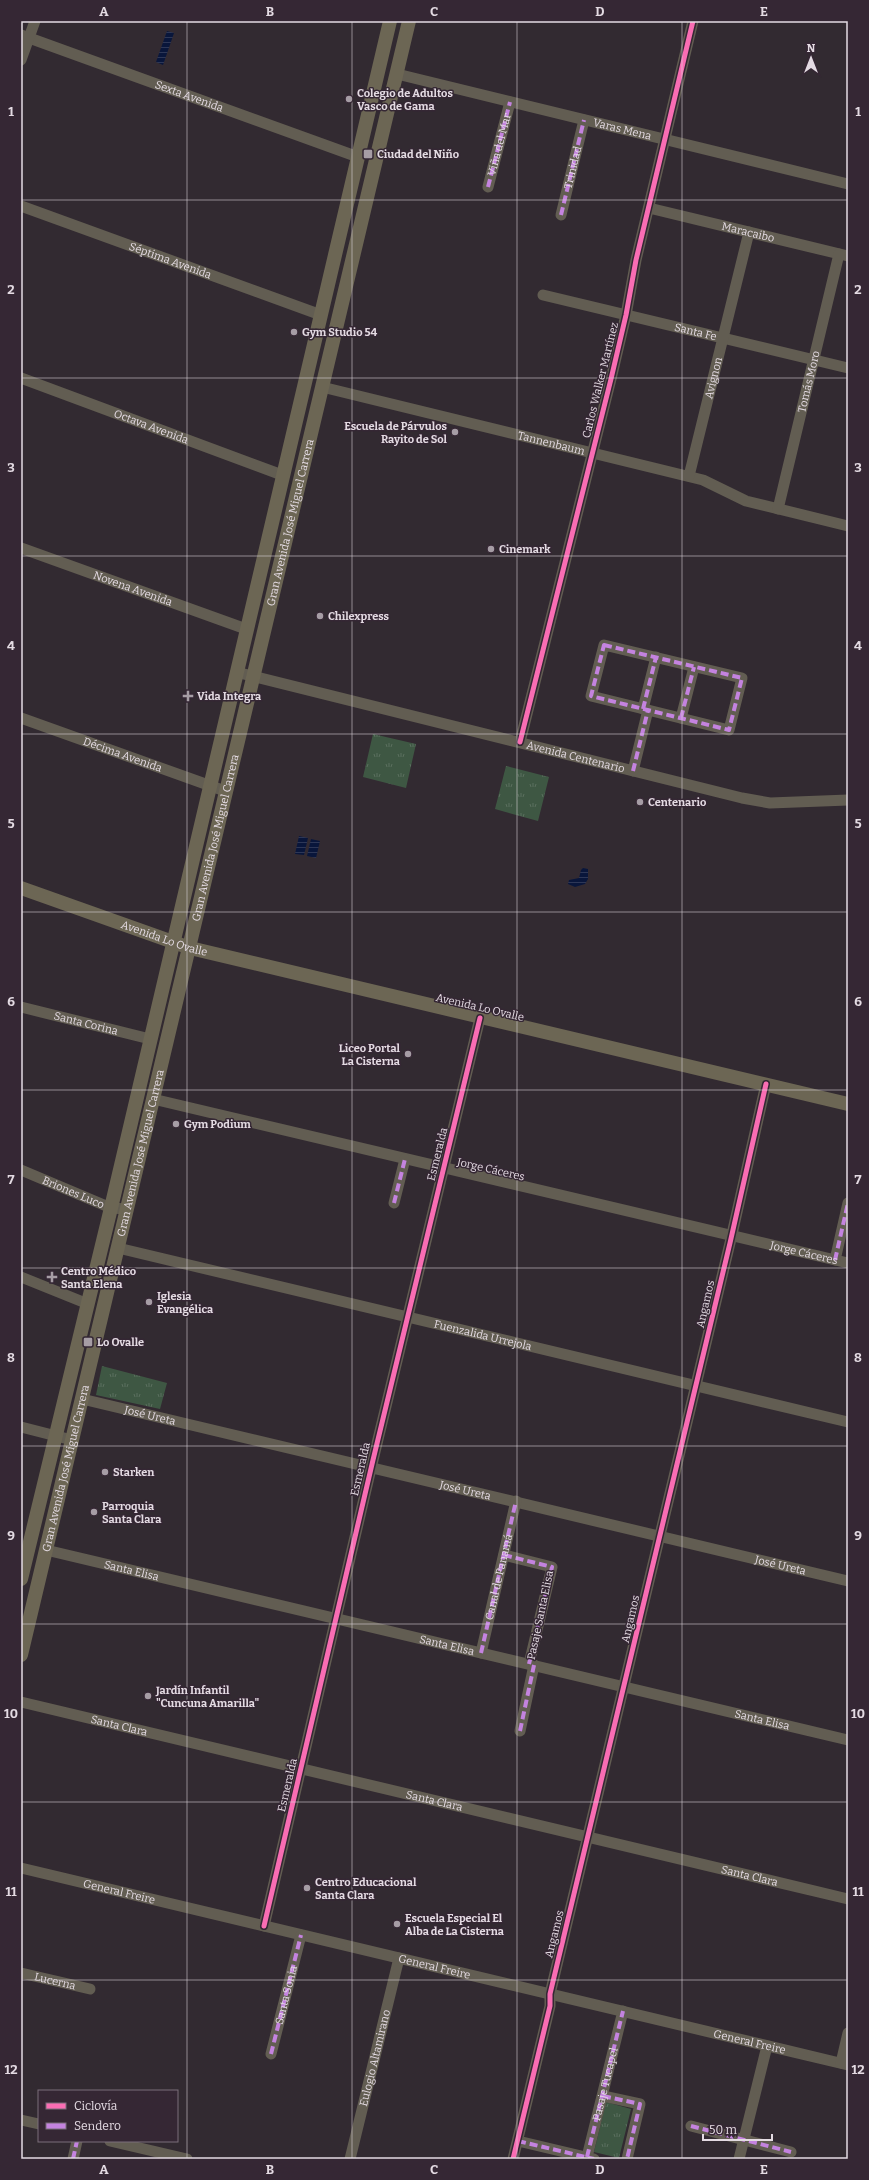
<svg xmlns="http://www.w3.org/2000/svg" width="869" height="2180" viewBox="0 0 869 2180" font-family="Bitter,serif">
<defs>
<pattern id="grass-tufts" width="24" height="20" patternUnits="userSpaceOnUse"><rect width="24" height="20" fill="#3e5743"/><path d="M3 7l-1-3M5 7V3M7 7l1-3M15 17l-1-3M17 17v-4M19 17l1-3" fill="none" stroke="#5a6f5e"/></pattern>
<pattern id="water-rules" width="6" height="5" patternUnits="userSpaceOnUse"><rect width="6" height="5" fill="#09163b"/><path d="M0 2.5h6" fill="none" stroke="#2d3757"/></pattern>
</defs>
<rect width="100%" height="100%" fill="#322a31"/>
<g fill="url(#grass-tufts)">
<polygon points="373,734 416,744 406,788 363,777"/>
<polygon points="506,766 549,777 538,821 495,809"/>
<polygon points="102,1366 167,1383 160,1409 96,1395"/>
<polygon points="606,2102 631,2109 619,2158 594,2152"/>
</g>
<g fill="url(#water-rules)">
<polygon points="167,31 174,33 163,65 156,62"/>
<polygon points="299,836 308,838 304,855 295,854"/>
<polygon points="311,839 320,841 316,858 307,856"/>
<polygon points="583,868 588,869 588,879 585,884 575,887 568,884 569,880 579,878 581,870"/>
</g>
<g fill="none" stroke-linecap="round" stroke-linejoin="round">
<g stroke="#625d52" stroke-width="11">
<path id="s1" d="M21 35 358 157"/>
<polyline points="21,60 35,21"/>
<path id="s2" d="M397 74 848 184"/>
<path id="s3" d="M488 187 510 102"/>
<path id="s4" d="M21 206 321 315"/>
<path id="s5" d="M649 208 848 256"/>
<polyline points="561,215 584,120"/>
<path id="s6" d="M543 295 848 368"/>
<path id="s7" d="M21 378 282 475"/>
<path id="s8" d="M322 387 703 480 746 501 848 526"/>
<path id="s9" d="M689 476 749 232"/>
<path id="s10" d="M778 509 839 254"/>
<path id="s11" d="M21 548 246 629"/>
<polygon points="604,645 742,678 729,730 591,696"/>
<path id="s12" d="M236 672 742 798 770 803 848 800"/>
<polyline points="643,709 656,657"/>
<path id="s13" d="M21 718 225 791"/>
<polyline points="681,718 694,667"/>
<polyline points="520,742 611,379 626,315 636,260 693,21"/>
<polyline points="633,771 648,710"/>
<path id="s14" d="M21 1007 150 1039"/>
<path id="s15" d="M153 1099 848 1263"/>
<path id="s16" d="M21 1170 111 1208 127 1209"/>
<polyline points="394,1203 405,1159"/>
<path id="s17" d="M118 1248 848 1422"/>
<polyline points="835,1260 848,1203"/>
<polyline points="21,1277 88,1304"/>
<path id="s18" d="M82 1399 848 1581"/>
<polyline points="21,1427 72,1440"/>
<path id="s19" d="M46 1550 848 1740"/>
<polyline points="504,1555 552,1567 529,1664"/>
<path id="s20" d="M481 1653 516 1501"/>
<path id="s21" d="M21 1702 848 1899"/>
<polyline points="520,1731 534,1665"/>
<path id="s22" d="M21 1868 848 2065"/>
<polyline points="264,1926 373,1460 480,1018"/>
<path id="s23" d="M21 1973 90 1989"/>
<path id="s24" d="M271 2054 301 1935"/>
<polyline points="841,2063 848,2033"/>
<polyline points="603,2096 640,2104 627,2159"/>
<polyline points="21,2120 39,2124"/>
<polyline points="691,2126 791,2152"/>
<polyline points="110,2141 187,2159"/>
<polyline points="518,2141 594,2159"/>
<path id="s25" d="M587 2157 623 2011"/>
<polyline points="73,2159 77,2141"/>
<path id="s26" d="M350 2159 399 1958"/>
<polyline points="513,2159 550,2006 550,1994 730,1243 766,1084"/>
<polyline points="739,2159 767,2046"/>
</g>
<g stroke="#6c6654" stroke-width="14">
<path id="s27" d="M21 888 190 948 848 1104"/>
<polyline points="21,1579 111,1208 390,21"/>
<path id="s28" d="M21 1655 409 21"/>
</g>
<g stroke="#c483df" stroke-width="4" stroke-dasharray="8 4" stroke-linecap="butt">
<polyline points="488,187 510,102"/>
<path id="s29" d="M561 215 584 120"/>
<polygon points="604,645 742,678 729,730 591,696"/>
<polyline points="643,709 656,657"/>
<polyline points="681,718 694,667"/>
<polyline points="633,771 648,710"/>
<polyline points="394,1203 405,1159"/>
<polyline points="835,1260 848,1203"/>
<polyline points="504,1555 552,1567 529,1664"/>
<polyline points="481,1653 516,1501"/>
<polyline points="520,1731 534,1665"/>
<polyline points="271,2054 301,1935"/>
<polyline points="603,2096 640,2104 627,2159"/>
<polyline points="691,2126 791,2152"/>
<polyline points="518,2141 594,2159"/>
<polyline points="587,2157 623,2011"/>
<polyline points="73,2159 77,2141"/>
</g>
<g stroke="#352734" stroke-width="8">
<g id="cycleway">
<polyline points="520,742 611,379 626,315 636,260 693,21"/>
<polyline points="264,1926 373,1460 480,1018"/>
<polyline points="513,2159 550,2006 550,1994 730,1243 766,1084"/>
</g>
</g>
<use href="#cycleway" stroke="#f96db3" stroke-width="5"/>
</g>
<path fill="none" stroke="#e4dbe3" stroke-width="1" stroke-opacity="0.55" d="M187 21V2159M352 21V2159M517 21V2159M682 21V2159M21 200H848M21 378H848M21 556H848M21 734H848M21 912H848M21 1090H848M21 1268H848M21 1446H848M21 1624H848M21 1802H848M21 1980H848"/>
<g fill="#a69da5" stroke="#352734" stroke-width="1.5">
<circle cx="349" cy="99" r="4"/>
<rect x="363" y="149" width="10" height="10" rx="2"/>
<circle cx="294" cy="332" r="4"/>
<circle cx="455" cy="432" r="4"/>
<circle cx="491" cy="549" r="4"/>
<circle cx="320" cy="616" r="4"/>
<path d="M186 690h4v4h4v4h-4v4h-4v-4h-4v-4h4z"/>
<circle cx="640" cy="802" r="4"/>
<circle cx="408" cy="1054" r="4"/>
<circle cx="176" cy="1124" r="4"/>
<path d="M50 1271h4v4h4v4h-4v4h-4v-4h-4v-4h4z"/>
<circle cx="149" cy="1302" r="4"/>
<rect x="83" y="1337" width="10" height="10" rx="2"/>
<circle cx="105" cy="1472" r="4"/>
<circle cx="94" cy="1512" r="4"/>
<circle cx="148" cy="1696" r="4"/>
<circle cx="307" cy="1888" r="4"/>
<circle cx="397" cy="1924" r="4"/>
</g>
<g text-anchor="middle" stroke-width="3" stroke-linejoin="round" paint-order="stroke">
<g font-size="11" font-weight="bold" fill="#e4dbe3" stroke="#352734" text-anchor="start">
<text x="357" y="97">Colegio de Adultos<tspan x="357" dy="13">Vasco de Gama</tspan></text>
<text x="377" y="158">Ciudad del Niño</text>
<text x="302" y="336">Gym Studio 54</text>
<text x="447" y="430" text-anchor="end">Escuela de Párvulos<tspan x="447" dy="13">Rayito de Sol</tspan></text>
<text x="499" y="553">Cinemark</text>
<text x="328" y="620">Chilexpress</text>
<text x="197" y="700">Vida Integra</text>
<text x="648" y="806">Centenario</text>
<text x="400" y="1052" text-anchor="end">Liceo Portal<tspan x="400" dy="13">La Cisterna</tspan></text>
<text x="184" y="1128">Gym Podium</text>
<text x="61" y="1275">Centro Médico<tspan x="61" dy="13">Santa Elena</tspan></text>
<text x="157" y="1300">Iglesia<tspan x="157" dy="13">Evangélica</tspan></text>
<text x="97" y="1346">Lo Ovalle</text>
<text x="113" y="1476">Starken</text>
<text x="102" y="1510">Parroquia<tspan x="102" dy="13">Santa Clara</tspan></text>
<text x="156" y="1694">Jardín Infantil<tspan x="156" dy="13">"Cuncuna Amarilla"</tspan></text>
<text x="315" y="1886">Centro Educacional<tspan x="315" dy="13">Santa Clara</tspan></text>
<text x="405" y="1922">Escuela Especial El<tspan x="405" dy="13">Alba de La Cisterna</tspan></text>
</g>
<g font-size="11" fill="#e4dbe3" stroke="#352734">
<text dy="4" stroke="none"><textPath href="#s1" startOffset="179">Sexta Avenida</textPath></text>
<text dy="4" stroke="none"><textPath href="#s2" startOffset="232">Varas Mena</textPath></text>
<text dy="4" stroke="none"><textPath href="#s3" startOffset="44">Viña del Mar</textPath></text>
<text dy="4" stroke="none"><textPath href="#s29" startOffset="49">Trinidad</textPath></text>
<text dy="4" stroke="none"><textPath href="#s5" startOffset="102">Maracaibo</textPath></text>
<text dy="4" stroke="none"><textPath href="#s4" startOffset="159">Séptima Avenida</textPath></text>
<text dy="4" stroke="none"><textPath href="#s6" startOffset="157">Santa Fe</textPath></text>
<text dy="4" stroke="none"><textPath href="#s9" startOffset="101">Avignon</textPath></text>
<text transform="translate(600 380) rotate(-76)" y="4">Carlos Walker Martínez</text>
<text dy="4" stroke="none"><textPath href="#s10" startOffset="131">Tomás Moro</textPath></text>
<text dy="4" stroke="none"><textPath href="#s7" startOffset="139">Octava Avenida</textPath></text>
<text dy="4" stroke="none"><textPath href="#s8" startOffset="236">Tannenbaum</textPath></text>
<text dy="4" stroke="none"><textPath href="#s28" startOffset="1164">Gran Avenida José Miguel Carrera</textPath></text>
<text dy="4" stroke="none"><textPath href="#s11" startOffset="119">Novena Avenida</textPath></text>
<text dy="4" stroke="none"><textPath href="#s13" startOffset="108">Décima Avenida</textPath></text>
<text dy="4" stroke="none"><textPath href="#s12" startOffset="350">Avenida Centenario</textPath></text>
<text dy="4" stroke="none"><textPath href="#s28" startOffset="840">Gran Avenida José Miguel Carrera</textPath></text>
<text dy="4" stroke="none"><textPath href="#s27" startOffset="152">Avenida Lo Ovalle</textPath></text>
<text transform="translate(480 1007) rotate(13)" y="4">Avenida Lo Ovalle</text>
<text dy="4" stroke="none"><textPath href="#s14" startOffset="67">Santa Corina</textPath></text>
<text dy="4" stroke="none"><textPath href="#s28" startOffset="516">Gran Avenida José Miguel Carrera</textPath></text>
<text transform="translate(437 1154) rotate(-76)" y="4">Esmeralda</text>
<text transform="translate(491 1169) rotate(13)" y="4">Jorge Cáceres</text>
<text dy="4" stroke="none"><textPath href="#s16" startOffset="57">Briones Luco</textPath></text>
<text dy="4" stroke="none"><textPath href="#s15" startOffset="669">Jorge Cáceres</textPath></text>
<text transform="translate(705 1304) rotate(-77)" y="4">Angamos</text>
<text dy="4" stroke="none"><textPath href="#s17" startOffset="375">Fuenzalida Urrejola</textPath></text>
<text dy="4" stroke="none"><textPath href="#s18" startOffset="70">José Ureta</textPath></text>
<text dy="4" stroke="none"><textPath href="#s28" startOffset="192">Gran Avenida José Miguel Carrera</textPath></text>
<text transform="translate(360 1469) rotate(-77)" y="4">Esmeralda</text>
<text dy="4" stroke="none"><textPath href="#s18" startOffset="394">José Ureta</textPath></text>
<text dy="4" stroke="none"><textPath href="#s18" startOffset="718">José Ureta</textPath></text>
<text dy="4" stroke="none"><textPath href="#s19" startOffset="88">Santa Elisa</textPath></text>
<text dy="4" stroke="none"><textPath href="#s20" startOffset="78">Canal de Panamá</textPath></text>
<text transform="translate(540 1615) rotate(-78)" y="4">Pasaje Santa Elisa</text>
<text transform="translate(630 1619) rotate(-77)" y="4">Angamos</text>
<text dy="4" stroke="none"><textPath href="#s19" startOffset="412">Santa Elisa</textPath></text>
<text dy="4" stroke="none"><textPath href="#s19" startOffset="736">Santa Elisa</textPath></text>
<text dy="4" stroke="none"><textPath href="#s21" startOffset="101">Santa Clara</textPath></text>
<text transform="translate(287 1785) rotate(-77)" y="4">Esmeralda</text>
<text dy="4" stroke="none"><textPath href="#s21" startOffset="425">Santa Clara</textPath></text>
<text dy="4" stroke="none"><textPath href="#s21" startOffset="749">Santa Clara</textPath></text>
<text dy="4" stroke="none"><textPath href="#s22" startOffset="101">General Freire</textPath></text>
<text transform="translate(554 1934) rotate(-76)" y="4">Angamos</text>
<text dy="4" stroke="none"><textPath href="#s22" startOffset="425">General Freire</textPath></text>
<text dy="4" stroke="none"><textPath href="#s23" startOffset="35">Lucerna</textPath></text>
<text dy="4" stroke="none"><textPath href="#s24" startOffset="61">Santa Sonia</textPath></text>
<text dy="4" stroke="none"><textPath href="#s22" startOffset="749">General Freire</textPath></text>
<text dy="4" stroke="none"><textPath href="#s26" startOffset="104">Eulogio Altamirano</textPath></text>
<text dy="4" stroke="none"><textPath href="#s25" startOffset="75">Pasaje Tucapel</textPath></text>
</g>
</g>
<rect width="869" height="2180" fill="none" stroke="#352734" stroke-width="44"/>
<rect x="38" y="2090" width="140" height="52" fill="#352734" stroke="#7b6f7a"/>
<rect x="46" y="2103" width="20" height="6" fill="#f96db3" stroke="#7b6f7a"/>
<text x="74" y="2110" font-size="12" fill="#e4dbe3">Ciclovía</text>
<rect x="46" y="2123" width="20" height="6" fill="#c483df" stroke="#7b6f7a"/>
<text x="74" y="2130" font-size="12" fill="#e4dbe3">Sendero</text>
<g transform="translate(811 58)" stroke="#352734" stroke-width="3" paint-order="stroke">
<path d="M0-3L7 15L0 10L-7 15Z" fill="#e4dbe3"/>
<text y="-6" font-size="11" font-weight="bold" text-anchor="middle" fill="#e4dbe3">N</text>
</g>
<path d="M703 2134v6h69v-6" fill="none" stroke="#e4dbe3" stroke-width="2"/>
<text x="709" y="2134" font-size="12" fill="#e4dbe3" stroke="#352734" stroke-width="3" paint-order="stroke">50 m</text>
<rect x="22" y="22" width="825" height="2136" fill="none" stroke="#e4dbe3" stroke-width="1.5"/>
<g font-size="13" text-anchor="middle" font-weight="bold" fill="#e4dbe3">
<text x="104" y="16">A</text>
<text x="270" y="16">B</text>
<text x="434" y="16">C</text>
<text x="600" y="16">D</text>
<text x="764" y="16">E</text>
<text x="11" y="116">1</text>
<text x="858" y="116">1</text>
<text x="11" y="294">2</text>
<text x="858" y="294">2</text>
<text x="11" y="472">3</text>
<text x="858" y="472">3</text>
<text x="11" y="650">4</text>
<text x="858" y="650">4</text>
<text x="11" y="828">5</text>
<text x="858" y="828">5</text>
<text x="11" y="1006">6</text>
<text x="858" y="1006">6</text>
<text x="11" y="1184">7</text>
<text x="858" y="1184">7</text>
<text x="11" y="1362">8</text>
<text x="858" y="1362">8</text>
<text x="11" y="1540">9</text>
<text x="858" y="1540">9</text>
<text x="11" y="1718">10</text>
<text x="858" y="1718">10</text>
<text x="11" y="1896">11</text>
<text x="858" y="1896">11</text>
<text x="11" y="2074">12</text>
<text x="858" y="2074">12</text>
<text x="104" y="2174">A</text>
<text x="270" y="2174">B</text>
<text x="434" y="2174">C</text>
<text x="600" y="2174">D</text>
<text x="764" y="2174">E</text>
</g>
</svg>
